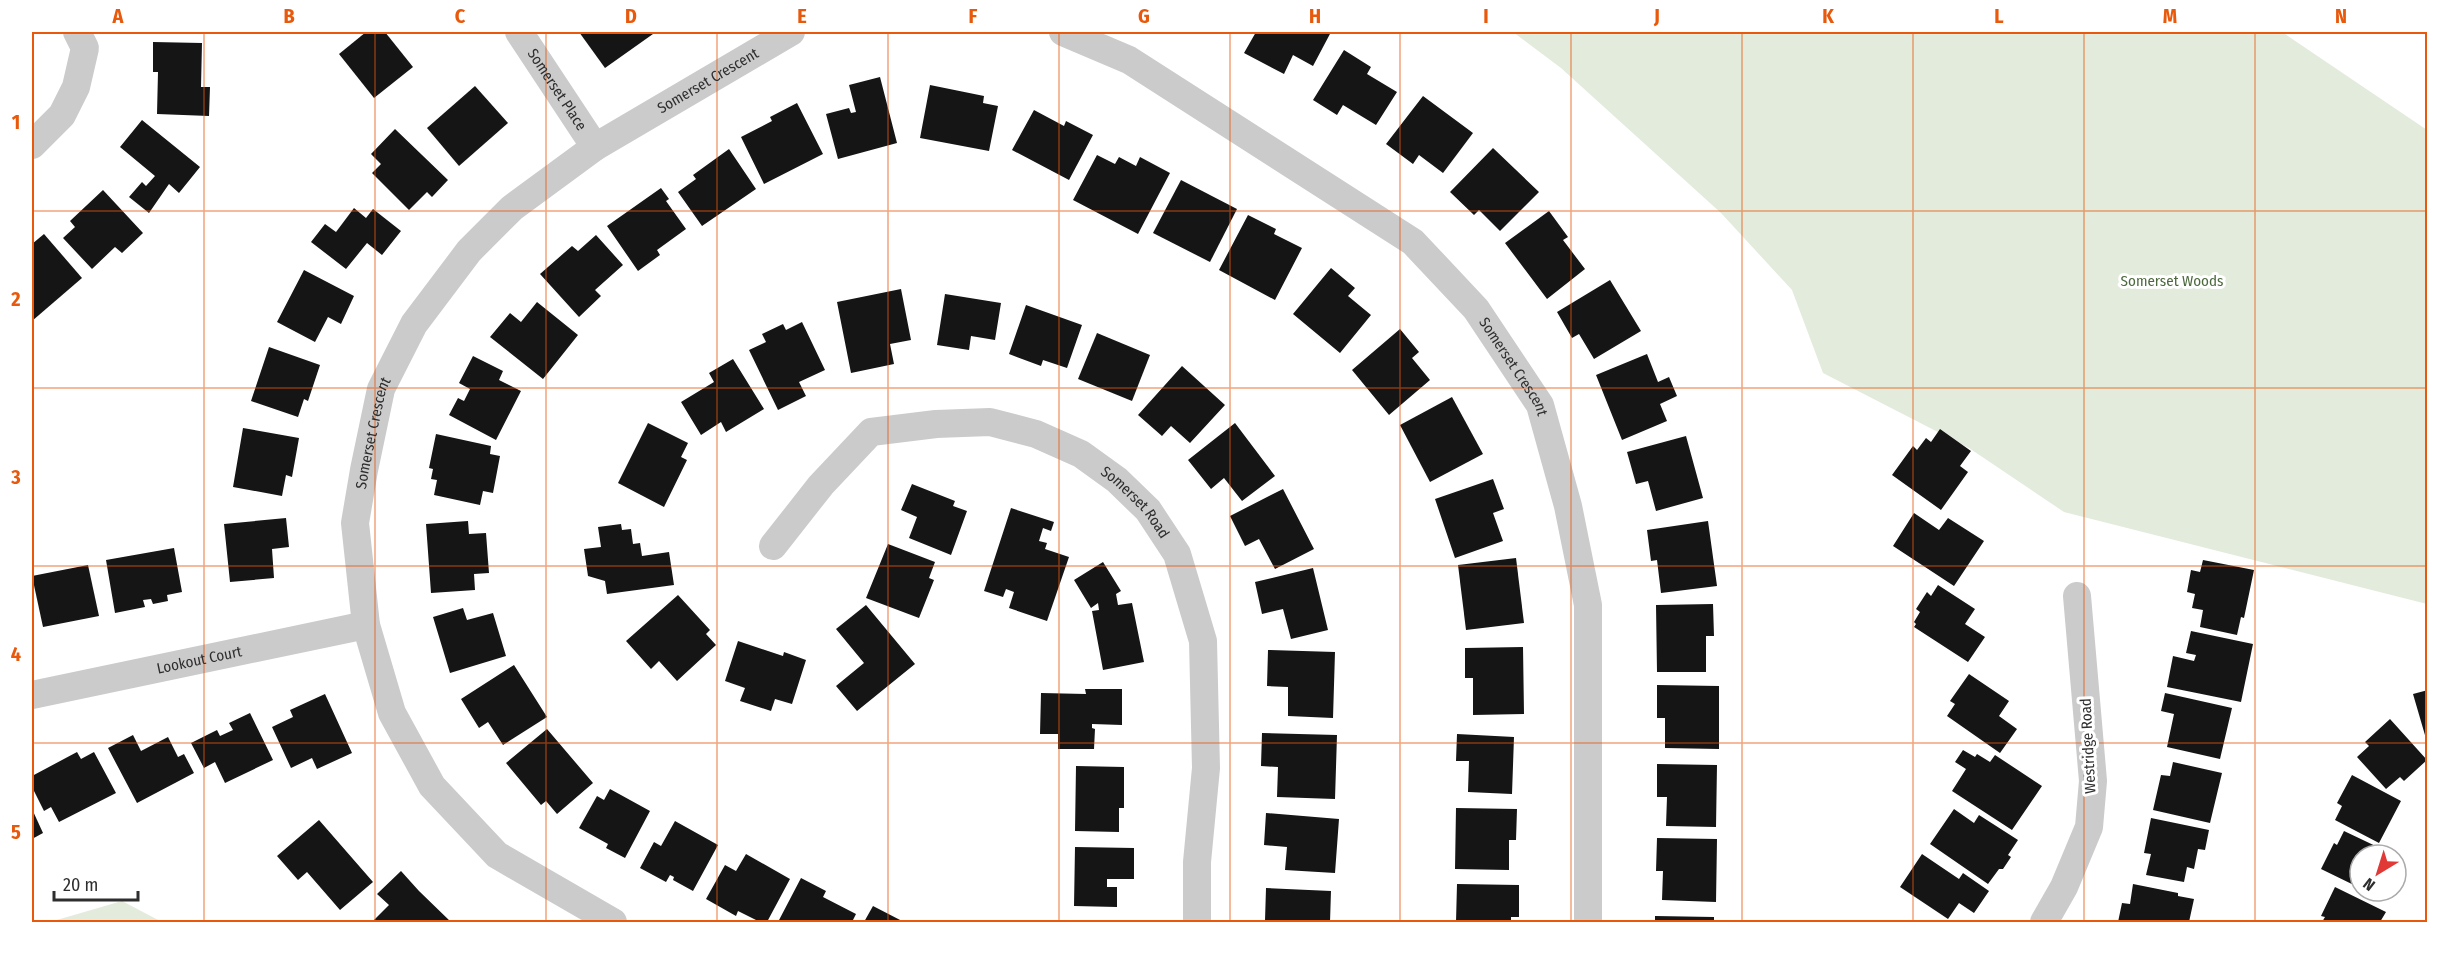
<svg xmlns="http://www.w3.org/2000/svg" width="2459" height="954" viewBox="0 0 2459 954" font-family="'Fira Sans Condensed',sans-serif">
<rect width="100%" height="100%" fill="#fff"/>
<g fill="#e3ebdc">
<polygon points="1513,32 2282,32 2427,130 2427,604 2064,512 1969,448 1823,373 1792,290 1721,213 1561,68"/>
<polygon points="122,901 162,922 50,922"/>
</g>
<g fill="#151515">
<polygon points="366,32 385,32 413,67 374,98 339,54"/>
<polygon points="579,32 651,32 653,34 605,68"/>
<polygon points="1256,32 1331,32 1313,66 1293,55 1284,74 1244,53"/>
<polygon points="153,42 202,43 201,87 210,87 209,116 157,114 158,72 153,72"/>
<polygon points="1344,50 1371,67 1367,74 1397,92 1376,125 1343,105 1337,115 1313,100"/>
<polygon points="880,77 897,143 838,159 826,114 849,108 851,113 856,112 849,85"/>
<polygon points="930,85 984,96 983,103 998,106 989,151 920,138"/>
<polygon points="475,86 508,123 459,166 427,128"/>
<polygon points="1423,96 1473,133 1443,173 1419,155 1413,164 1386,144"/>
<polygon points="797,103 823,154 764,184 741,137 772,121 770,117"/>
<polygon points="1034,110 1064,126 1066,121 1093,135 1069,180 1012,150"/>
<polygon points="142,120 200,167 179,193 169,184 149,213 129,197 142,182 146,186 155,176 120,147"/>
<polygon points="395,129 448,180 432,197 427,192 409,210 372,173 381,164 371,154"/>
<polygon points="1493,148 1539,192 1500,231 1479,210 1474,215 1450,192"/>
<polygon points="729,149 756,189 702,226 678,192 696,179 693,175"/>
<polygon points="1097,155 1115,164 1119,157 1136,166 1140,157 1170,173 1138,234 1073,200"/>
<polygon points="1181,180 1237,209 1210,262 1153,233"/>
<polygon points="661,188 669,199 666,201 686,229 657,250 660,255 638,271 607,226"/>
<polygon points="103,190 143,233 122,253 115,247 92,269 63,238 75,227 70,221"/>
<polygon points="354,208 366,218 373,209 401,231 382,255 367,243 346,269 311,242 325,224 336,232"/>
<polygon points="1549,211 1568,237 1563,240 1585,269 1547,299 1505,243"/>
<polygon points="1248,215 1276,229 1274,234 1302,248 1275,300 1219,270"/>
<polygon points="44,234 82,278 32,321 32,244"/>
<polygon points="596,235 623,265 595,290 601,296 579,317 540,274 572,246 578,251"/>
<polygon points="1331,268 1355,288 1348,296 1371,315 1340,353 1293,314"/>
<polygon points="304,270 354,296 341,324 328,317 315,342 277,322"/>
<polygon points="1610,280 1641,331 1594,359 1579,334 1572,338 1557,312"/>
<polygon points="901,289 911,340 890,344 894,364 851,373 837,302"/>
<polygon points="945,294 1001,303 995,340 971,336 969,350 937,345"/>
<polygon points="537,302 578,335 543,379 490,337 510,313 521,322"/>
<polygon points="1026,305 1082,325 1067,368 1043,360 1041,366 1009,354"/>
<polygon points="802,322 825,370 799,382 806,396 778,410 749,350 766,342 762,334 783,324 786,330"/>
<polygon points="1400,329 1419,352 1412,358 1430,380 1389,415 1352,370"/>
<polygon points="1097,333 1150,355 1132,401 1078,379"/>
<polygon points="269,347 320,365 308,401 304,399 298,417 251,401"/>
<polygon points="1647,354 1658,382 1669,377 1677,396 1660,404 1667,421 1622,440 1596,375"/>
<polygon points="473,356 503,371 499,380 521,391 496,440 449,415 458,398 464,401 470,389 459,383"/>
<polygon points="733,359 764,409 726,432 721,422 701,435 681,402 714,382 709,373"/>
<polygon points="1182,366 1225,405 1190,443 1171,426 1162,436 1138,415"/>
<polygon points="1452,397 1483,454 1430,482 1400,425"/>
<polygon points="648,423 688,443 681,457 687,460 664,507 618,483"/>
<polygon points="1235,423 1275,476 1242,501 1224,478 1211,489 1188,460"/>
<polygon points="243,428 299,438 292,477 286,475 282,496 233,487"/>
<polygon points="1940,429 1971,451 1960,466 1968,472 1941,510 1892,475 1913,446 1917,450 1926,438 1931,442"/>
<polygon points="436,434 491,446 490,454 500,456 493,493 483,491 480,505 434,495 437,480 431,479 433,469 429,468"/>
<polygon points="1686,436 1703,498 1656,511 1648,481 1636,484 1627,452"/>
<polygon points="1493,479 1504,509 1493,513 1503,541 1455,558 1435,499"/>
<polygon points="912,484 955,501 953,506 967,511 951,555 909,538 917,517 901,510"/>
<polygon points="1283,489 1314,549 1275,569 1259,539 1245,546 1230,516"/>
<polygon points="1011,508 1054,522 1051,531 1043,528 1039,541 1047,543 1045,549 1069,557 1047,621 1009,608 1014,592 1006,589 1003,597 984,591"/>
<polygon points="1914,513 1939,530 1948,518 1984,541 1954,586 1893,546"/>
<polygon points="286,518 289,547 272,549 274,578 230,582 224,524"/>
<polygon points="468,521 469,534 486,533 489,573 474,574 475,590 431,593 426,524"/>
<polygon points="1708,521 1717,586 1661,593 1657,560 1651,561 1647,530"/>
<polygon points="621,524 622,530 631,529 633,544 640,543 642,556 669,552 674,585 607,594 605,581 588,576 584,549 601,547 598,527"/>
<polygon points="888,544 935,562 929,578 934,580 919,618 866,598"/>
<polygon points="174,548 182,592 167,595 168,601 153,604 151,599 143,600 145,607 115,613 106,560"/>
<polygon points="1516,558 1524,623 1466,630 1458,565"/>
<polygon points="2203,560 2254,570 2244,618 2241,617 2237,635 2200,627 2203,610 2192,608 2195,594 2187,592 2191,570 2200,572"/>
<polygon points="1103,562 1121,591 1116,594 1118,605 1132,603 1144,662 1103,670 1092,611 1099,610 1098,603 1091,608 1074,580"/>
<polygon points="88,565 99,616 43,627 32,576"/>
<polygon points="1313,568 1328,630 1291,639 1283,609 1262,614 1255,582"/>
<polygon points="1938,585 1975,609 1965,624 1985,637 1968,662 1914,627 1916,624 1914,622 1920,612 1916,609 1927,592 1931,596"/>
<polygon points="678,595 710,630 706,634 716,645 677,681 659,661 651,669 626,641"/>
<polygon points="1713,604 1714,636 1706,636 1706,672 1657,672 1656,605"/>
<polygon points="866,605 915,664 857,711 836,686 864,663 836,629"/>
<polygon points="463,608 467,620 493,613 506,656 450,673 433,617"/>
<polygon points="2191,631 2253,644 2241,702 2167,687 2173,656 2194,661 2196,655 2186,653"/>
<polygon points="738,641 783,656 784,652 806,660 792,704 775,699 771,711 740,701 745,688 725,681"/>
<polygon points="1523,647 1524,714 1473,715 1473,678 1465,678 1465,648"/>
<polygon points="1268,650 1335,652 1333,718 1288,716 1288,687 1267,686"/>
<polygon points="514,665 547,717 503,745 488,722 479,728 461,699"/>
<polygon points="1969,674 2009,701 1999,716 2017,729 2000,753 1947,716 1955,704 1950,701"/>
<polygon points="1657,685 1719,686 1719,749 1665,748 1665,718 1657,718"/>
<polygon points="1085,689 1122,689 1122,725 1092,724 1092,728 1095,729 1094,749 1058,749 1058,734 1040,734 1041,693 1086,694"/>
<polygon points="2428,690 2428,742 2427,742 2413,694"/>
<polygon points="2165,693 2232,708 2220,759 2167,747 2174,714 2161,711"/>
<polygon points="325,694 352,753 317,769 312,758 291,768 272,727 293,717 290,710"/>
<polygon points="250,713 273,760 225,783 215,762 204,768 191,743 217,730 220,736 233,730 229,723"/>
<polygon points="2390,719 2427,760 2404,781 2400,777 2386,789 2357,757 2369,746 2365,742"/>
<polygon points="547,729 593,783 557,814 546,801 541,805 506,763"/>
<polygon points="1262,733 1337,735 1335,799 1277,797 1278,767 1261,766"/>
<polygon points="1457,734 1514,737 1512,794 1468,792 1469,761 1456,761"/>
<polygon points="133,735 141,751 168,737 178,757 184,754 194,773 137,803 108,748"/>
<polygon points="1963,750 1975,757 1977,754 1990,762 1995,755 2042,786 2012,830 1952,791 1966,769 1955,762"/>
<polygon points="77,752 81,759 94,752 116,793 59,822 51,807 44,811 32,787 32,776"/>
<polygon points="2173,762 2222,773 2210,823 2153,810 2161,775 2170,776"/>
<polygon points="1657,764 1717,765 1716,827 1666,826 1667,797 1657,797"/>
<polygon points="1076,766 1124,767 1124,808 1119,808 1119,832 1075,831"/>
<polygon points="2352,775 2401,801 2379,843 2335,820 2342,806 2337,803"/>
<polygon points="610,789 650,811 625,858 606,848 608,844 579,828 597,796 604,800"/>
<polygon points="1456,808 1517,809 1516,840 1509,840 1509,870 1455,869"/>
<polygon points="32,809 43,833 32,839"/>
<polygon points="1954,809 1974,823 1979,815 2018,840 2008,855 2011,857 2003,869 1999,869 1988,884 1930,844"/>
<polygon points="1266,813 1339,819 1335,873 1285,870 1287,847 1264,845"/>
<polygon points="2151,818 2209,830 2205,850 2198,849 2194,869 2187,867 2184,882 2146,875 2151,854 2144,853"/>
<polygon points="319,820 373,882 340,910 307,872 298,880 277,856"/>
<polygon points="675,821 718,845 693,891 673,880 674,877 670,875 666,882 640,868 654,842 661,846"/>
<polygon points="2344,831 2384,850 2382,855 2360,855 2360,888 2321,869 2334,843 2337,845"/>
<polygon points="1657,838 1717,839 1716,902 1662,900 1663,871 1656,871"/>
<polygon points="1075,847 1134,848 1134,879 1107,879 1107,887 1117,887 1117,907 1074,906"/>
<polygon points="746,854 790,879 767,922 760,922 738,911 736,916 706,899 725,865 736,871"/>
<polygon points="1922,854 1959,879 1963,873 1989,891 1974,913 1959,903 1948,919 1900,887"/>
<polygon points="401,871 419,891 451,922 372,922 389,905 377,894"/>
<polygon points="801,878 826,891 823,897 856,914 852,922 778,922"/>
<polygon points="1457,884 1519,885 1519,917 1511,917 1511,922 1456,922"/>
<polygon points="2133,884 2178,893 2178,896 2194,899 2189,922 2118,922 2122,903 2130,904"/>
<polygon points="2335,887 2386,912 2380,922 2322,922 2325,917 2321,916"/>
<polygon points="1266,888 1331,891 1330,922 1265,920"/>
<polygon points="873,906 904,922 864,922"/>
<polygon points="1655,916 1714,917 1714,922 1655,922"/>
</g>
<g fill="none" stroke-linecap="round" stroke-linejoin="round">
<g stroke="#cbcbcb" stroke-width="28">
<path id="s1" d="M519 32 595 147"/>
<path id="s2" d="M1063 32 1129 60 1413 242 1476 309 1540 405 1568 506 1588 605V922"/>
<polyline points="32,145 62,115 76,87 85,48 77,32"/>
<path id="s3" d="M773 546 821 485 871 432 936 424 990 422 1036 434 1081 454 1117 480 1148 510 1177 554 1203 641 1206 768 1197 862V922"/>
<path id="s4" d="M32 695 366 625"/>
<path id="s5" d="M613 922 497 855 432 786 392 713 366 625 355 523 364 470 381 389 414 324 469 251 512 208 595 147 791 32"/>
<polyline points="2044,922 2064,887 2089,827 2093,781 2077,596"/>
</g>
</g>
<path fill="none" stroke="#e8590c" stroke-width="1.5" stroke-opacity="0.55" d="M204 32V922M375 32V922M546 32V922M717 32V922M888 32V922M1059 32V922M1230 32V922M1400 32V922M1571 32V922M1742 32V922M1913 32V922M2084 32V922M2255 32V922M32 211H2428M32 388H2428M32 566H2428M32 743H2428"/>
<g text-anchor="middle" stroke-width="6" stroke-linejoin="round" paint-order="stroke">
<g font-size="15" fill="#2e2e2e" stroke="#fff">
<text dy="5" stroke="none"><textPath href="#s5" startOffset="1102">Somerset Crescent</textPath></text>
<text dy="5" stroke="none"><textPath href="#s1" startOffset="69">Somerset Place</textPath></text>
<text dy="5" stroke="none"><textPath href="#s2" startOffset="570">Somerset Crescent</textPath></text>
<text dy="5" stroke="none"><textPath href="#s5" startOffset="598">Somerset Crescent</textPath></text>
<text dy="5" stroke="none"><textPath href="#s3" startOffset="440">Somerset Road</textPath></text>
<text dy="5" stroke="none"><textPath href="#s4" startOffset="171">Lookout Court</textPath></text>
<text transform="translate(2088 746) rotate(-93)" y="5">Westridge Road</text>
</g>
<g font-size="15" fill="#4d693d" stroke="#fff">
<text x="2172" y="286">Somerset Woods</text>
</g>
</g>
<rect width="2459" height="954" fill="none" stroke="#ffffff" stroke-width="66"/>
<g transform="translate(2378 873) rotate(218)"><circle r="28" fill="#ffffff" stroke="#ababab" stroke-width="1.5"/>
<path d="M0-4.5L10 22L0 15L-10 22Z" fill="#e03936"/>
<text y="-9" font-size="16" font-weight="bold" text-anchor="middle" fill="#2e2e2e">N</text>
</g>
<path d="M54 891v9h84v-9" fill="none" stroke="#2e2e2e" stroke-width="3"/>
<text x="63" y="891" font-size="18" fill="#2e2e2e" stroke="#ffffff" stroke-width="4.5" paint-order="stroke">20 m</text>
<rect x="33" y="33" width="2393" height="888" fill="none" stroke="#e8590c" stroke-width="2"/>
<g font-size="20" text-anchor="middle" font-weight="bold" fill="#e8590c">
<text x="118" y="23">A</text>
<text x="289" y="23">B</text>
<text x="460" y="23">C</text>
<text x="631" y="23">D</text>
<text x="802" y="23">E</text>
<text x="973" y="23">F</text>
<text x="1144" y="23">G</text>
<text x="1315" y="23">H</text>
<text x="1486" y="23">I</text>
<text x="1657" y="23">J</text>
<text x="1828" y="23">K</text>
<text x="1999" y="23">L</text>
<text x="2170" y="23">M</text>
<text x="2341" y="23">N</text>
<text x="16" y="129">1</text>
<text x="16" y="306">2</text>
<text x="16" y="484">3</text>
<text x="16" y="661">4</text>
<text x="16" y="839">5</text>
</g>
</svg>
